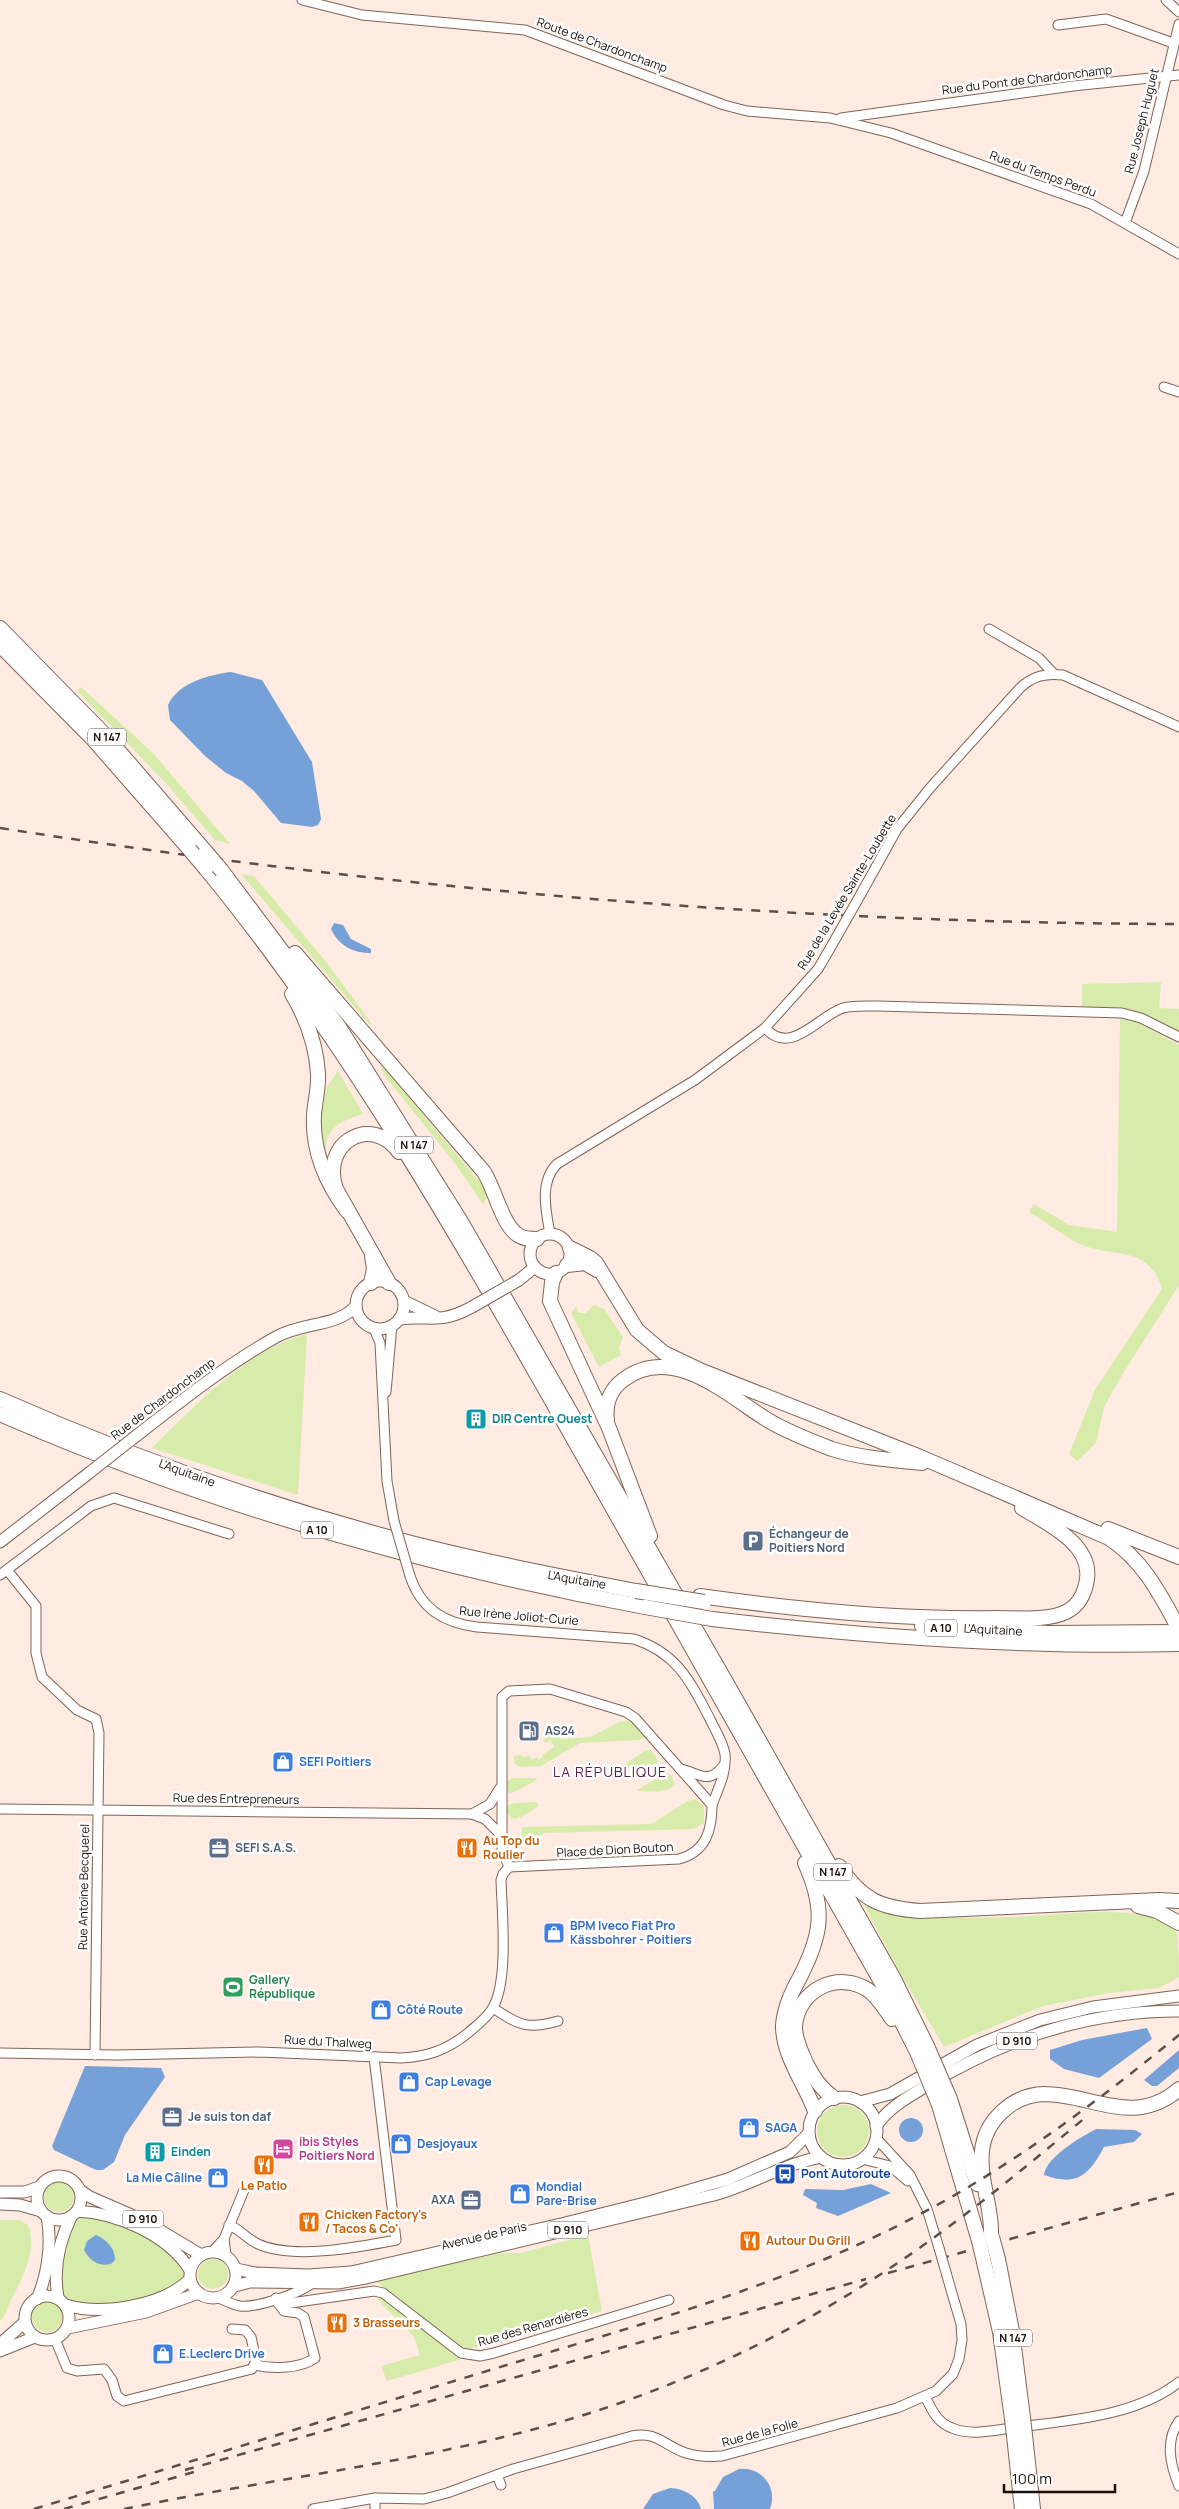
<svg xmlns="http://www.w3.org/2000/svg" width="1179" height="2509" viewBox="0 0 1179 2509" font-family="Manrope,sans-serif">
<rect width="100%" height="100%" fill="#ffebe1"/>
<g fill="#d7ecaa">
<polygon points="81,687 153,753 230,844 215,840 163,780 77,691"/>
<polygon points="241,874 254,876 327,963 372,1024 370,1025"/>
<polygon points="1161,982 1159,1008 1179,1009 1179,1032 1130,1009 1082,1009 1082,984"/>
<path d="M1120 1019 1136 1022 1179 1045V1285L1122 1375 1104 1407 1096 1443 1077 1461 1069 1454 1095 1390 1162 1289C1149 1245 1115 1258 1082 1245 1064 1237 1046 1222 1029 1212L1034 1204 1069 1225 1117 1232Z"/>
<polygon points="383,1067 483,1186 487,1197 483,1204 453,1161 384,1075 381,1070"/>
<path d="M338 1071 363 1114C344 1120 326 1126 326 1149L324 1148 320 1115 327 1087Z"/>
<polygon points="594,1305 604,1309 623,1337 619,1347 621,1355 599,1367 571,1313 576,1307 579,1313 586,1313"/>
<path d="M307 1334 298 1495 152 1448C192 1408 251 1347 307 1334Z"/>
<polygon points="628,1721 635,1723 644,1734 644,1737 640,1740 580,1743 541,1766 519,1767 514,1763 514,1756 522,1755 523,1758 529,1755 532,1760 537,1757 539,1760 543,1757 542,1755 554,1747 551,1740 545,1743 543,1740 554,1732 561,1739 591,1737 619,1722"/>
<polygon points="646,1750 651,1750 658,1760 656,1764 621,1767"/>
<path d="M671 1775 675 1785C666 1794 648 1791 636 1791L657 1778Z"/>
<polygon points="513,1778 536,1778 537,1780 512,1793 507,1792 505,1787 506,1782"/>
<polygon points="695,1799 704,1806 704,1823 694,1829 544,1833 540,1836 540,1839 521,1846 522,1827 651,1824 688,1801"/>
<polygon points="537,1802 539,1806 521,1817 514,1819 506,1813 507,1806 514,1803"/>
<path d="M864 1905C912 1920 965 1918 1015 1917 1057 1916 1142 1901 1175 1929 1179 1936 1179 1966 1179 1977L1159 1988 1109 1993 1043 2006 944 2047 899 1971Z"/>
<circle cx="843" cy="2131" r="26"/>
<circle cx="59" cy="2197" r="15"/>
<path d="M85 2216C126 2225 154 2238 184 2268L185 2274 180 2284 147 2297 105 2307 67 2301C52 2283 66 2244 71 2223Z"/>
<path d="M0 2220H19L28 2225C38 2249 22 2279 11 2300 7 2308 7 2315 0 2321Z"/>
<polygon points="588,2235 602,2311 491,2345 465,2349 452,2342 375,2281 501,2253 521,2253"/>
<circle cx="213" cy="2274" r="15"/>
<polygon points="378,2295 456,2354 459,2360 387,2381 381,2366 420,2355 414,2337 381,2303"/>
<circle cx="47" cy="2317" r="15"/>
</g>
<g fill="#76a0d8">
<path d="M231 672 262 680 312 762 321 819 318 825 312 827 281 823 254 791 242 781 226 773 205 756 170 720 168 705C179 682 209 675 231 672Z"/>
<path d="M334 923 343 925 351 939 371 949V953C353 953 339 946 331 929Z"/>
<polygon points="1147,2028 1152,2039 1099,2078 1064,2069 1050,2059 1050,2050 1082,2040"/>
<polygon points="1179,2050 1179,2068 1157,2086 1152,2086 1144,2080"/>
<polygon points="85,2066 161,2068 165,2077 125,2135 114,2162 103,2170 96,2170 54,2150 52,2146"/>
<circle cx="911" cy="2130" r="12"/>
<path d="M1096 2129 1135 2130 1142 2134 1134 2142 1104 2147C1089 2175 1077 2187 1044 2175 1046 2157 1081 2137 1096 2129Z"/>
<polygon points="871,2184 891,2193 838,2216 816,2208 817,2203 803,2195 805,2189 843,2190"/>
<path d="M96 2235C107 2240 115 2248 115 2260L111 2264C99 2267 90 2261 84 2250L87 2241Z"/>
<path d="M739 2469C762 2467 778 2487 770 2509H714L713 2491H715L723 2477Z"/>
<path d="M670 2488C684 2489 697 2495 701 2509H643L653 2494Z"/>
</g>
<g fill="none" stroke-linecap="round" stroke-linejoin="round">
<g stroke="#806455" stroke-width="11">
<g id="minor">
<polyline points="302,0 362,15 525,30 724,105 747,111 830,118 891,133 1091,204 1179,254"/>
<polyline points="1166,0 1179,12"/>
<polyline points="1058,25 1106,19 1173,43"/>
<polyline points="841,118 1073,86 1179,75"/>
<polyline points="1125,223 1144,171 1179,24"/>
<polyline points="1164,387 1179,392"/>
<polyline points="989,629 1039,658 1053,673"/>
<path d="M862 892 897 829 930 788 1020 688C1033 676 1045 673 1063 675L1179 727"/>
<path d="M765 1028C791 1057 818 1016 843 1008 854 1005 867 1006 878 1006L1122 1013 1141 1018 1179 1037"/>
<path d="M550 1234C546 1211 539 1182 557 1164L695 1080 765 1028 818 969 832 945"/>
<polyline points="374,1328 380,1343 387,1481 394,1521"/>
<polyline points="386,1392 392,1325"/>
<polyline points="7,1570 36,1606 36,1653 42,1677 77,1710 96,1719 99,1733 95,2055"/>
<polyline points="0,1575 91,1506 114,1498 229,1534"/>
<path d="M410 1576C421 1609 444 1623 477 1627L634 1639C677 1653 690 1681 710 1719 715 1730 723 1742 725 1754 727 1772 718 1789 712 1805"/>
<path d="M550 1689 626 1712 635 1718 712 1805C712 1830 706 1852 679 1859L509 1867 502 1849V1697L509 1691Z"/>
<path d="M680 1769C700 1773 708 1786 724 1765"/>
<polyline points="0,1809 472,1814 485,1819 502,1836"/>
<polyline points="472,1814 490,1804 500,1788"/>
<path d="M493 2008C519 2025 527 2030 558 2021"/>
<path d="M0 2053 117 2055 260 2052 401 2058C427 2057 447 2050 468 2033 476 2026 486 2019 492 2009 509 1983 502 1912 501 1880L503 1874 509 1867"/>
<polyline points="876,2138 910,2175 927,2209 939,2248"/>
<polyline points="862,2159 890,2166 908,2181"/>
<path d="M229 2225C241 2230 247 2239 258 2244 293 2260 360 2247 396 2240L374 2057"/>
<polyline points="212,2252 224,2239"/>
<polyline points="226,2255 224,2239 244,2190"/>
<path d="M219 2298C226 2301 233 2305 240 2306 257 2308 297 2294 311 2284"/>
<polyline points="276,2298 278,2303 284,2304 374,2291 383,2293 461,2353 480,2356 494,2353 669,2300"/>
<polyline points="55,2339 67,2368 77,2371 104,2369 112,2380 117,2396 124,2401 252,2369 256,2360 251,2337 245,2330 232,2329"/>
<path d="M255 2365C273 2369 300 2369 315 2358L304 2317 298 2313 284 2311 278 2303"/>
<path d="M926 2398C932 2411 938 2423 952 2428 973 2437 998 2429 1020 2427 1072 2420 1136 2416 1179 2382"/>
<path d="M1179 2421C1165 2441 1170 2464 1179 2486"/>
<polyline points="497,2475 501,2485"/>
<polyline points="313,2509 375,2498"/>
<path d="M375 2509V2498L424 2499 447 2493 513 2469 632 2436C658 2431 664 2446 686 2453 698 2457 709 2457 722 2456L897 2408 936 2391 953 2374 959 2359 962 2340 961 2324 947 2276"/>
</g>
</g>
<g stroke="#806455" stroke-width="13">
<g id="major">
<circle cx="550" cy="1254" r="20"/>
<polyline points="519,1280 535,1267"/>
<circle cx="380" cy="1305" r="24"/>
<polyline points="404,1301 435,1316"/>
<path d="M399 1319C432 1315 439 1325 472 1307"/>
<path d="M136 1436C181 1401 226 1365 276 1337 303 1322 337 1327 356 1306"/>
<polyline points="0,1542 89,1473"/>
<circle cx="843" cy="2131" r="34"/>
<polyline points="860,2102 890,2094 977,2045 1040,2020 1093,2007 1179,1996"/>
<path d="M876 2126C890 2106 910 2096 930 2084 1006 2038 1089 2011 1179 2011"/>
<circle cx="59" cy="2198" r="22"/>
<polyline points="81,2191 90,2197 143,2220 201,2255"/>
<polyline points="0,2192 25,2192 39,2187"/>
<polyline points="0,2204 20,2205 41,2211"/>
<path d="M77 2211C118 2213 168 2235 190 2270"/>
<circle cx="213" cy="2275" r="23"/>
<polyline points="236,2269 255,2273 308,2275 351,2272 561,2224 649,2202 728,2179 790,2152 808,2134"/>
<path d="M235 2286 250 2282 338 2283 366 2278 714 2195C750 2185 784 2164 821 2157"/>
<circle cx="47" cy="2318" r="22"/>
<path d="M58 2297C53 2269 59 2242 71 2217"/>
<path d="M37 2299C48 2274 52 2243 47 2216"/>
<path d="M66 2305C102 2316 163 2306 190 2279"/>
<polyline points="68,2328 146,2312 199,2293"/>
<polyline points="0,2344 25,2322"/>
<polyline points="0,2351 35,2337"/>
</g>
</g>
<g stroke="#806455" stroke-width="16">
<g id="highway">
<polyline points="0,628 104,734 206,852"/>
<polyline points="0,645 92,738 190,850"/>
<path d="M206 869C350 1044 461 1242 573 1438 676 1621 780 1804 884 1987L917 2052"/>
<polyline points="222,871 339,1027 460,1220 730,1689 894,1979 927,2046"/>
<path d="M295 953 484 1172C495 1189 502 1225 518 1235 523 1239 531 1239 537 1239"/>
<path d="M292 994C307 1019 316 1044 318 1073 319 1087 315 1101 314 1115 312 1152 326 1183 347 1211"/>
<path d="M570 1248 590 1258 596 1263 637 1330 664 1353 702 1371 918 1456 1109 1538C1143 1560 1160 1594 1179 1629"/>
<polyline points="567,1265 585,1263 597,1270"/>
<polyline points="556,1273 552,1282 550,1301 609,1428 650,1536"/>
<polyline points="371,1283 374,1269 372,1256"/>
<path d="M389 1283 336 1189C320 1143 371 1113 399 1152"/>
<path d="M0 1399C126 1455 256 1501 388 1537 470 1559 553 1575 636 1591"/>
<path d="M0 1414C207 1504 423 1566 645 1607"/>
<path d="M607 1420C605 1404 610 1390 623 1380 672 1343 726 1394 766 1419 785 1431 811 1441 832 1449 860 1458 892 1460 922 1463"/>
<polyline points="1108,1529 1179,1557"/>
<path d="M700 1596C799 1610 898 1620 998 1618 1019 1618 1047 1621 1066 1612 1080 1605 1085 1593 1087 1579 1092 1544 1047 1523 1022 1508"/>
<path d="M712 1619C868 1637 1022 1648 1179 1644"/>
<polyline points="922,1626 1047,1633 1179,1632"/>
<path d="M805 1863C826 1909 822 1935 799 1979 791 1993 784 2009 783 2026 783 2056 805 2084 815 2111"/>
<path d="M839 1866C862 1900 880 1908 920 1911L1159 1900 1179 1901"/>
<polyline points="1138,1906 1157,1911 1179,1923"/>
<path d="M834 2098C820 2088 814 2078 806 2063 801 2051 795 2040 795 2027 797 1990 838 1970 868 1990 878 1997 885 2009 892 2019"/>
<polyline points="950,2099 977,2184"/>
<polyline points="939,2105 979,2241"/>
<path d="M991 2234C992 2206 979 2180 982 2151 985 2121 1012 2095 1044 2094 1092 2094 1134 2128 1179 2089"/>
<polyline points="998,2259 1012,2331 1023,2418"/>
<polyline points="984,2262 1000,2332 1012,2419"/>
<polyline points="1025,2435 1033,2509"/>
<polyline points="1014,2436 1022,2509"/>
</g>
</g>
<use href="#minor" stroke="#fff" stroke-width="9"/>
<use href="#major" stroke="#fff" stroke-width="11"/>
<use href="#highway" stroke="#fff" stroke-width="14"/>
<g stroke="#5c4e48" stroke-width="2.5" stroke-dasharray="9 9" stroke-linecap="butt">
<path d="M0 828C390 889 784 923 1179 924"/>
<polyline points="888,2273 1179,2192"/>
<polyline points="185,2470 866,2279"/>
<path d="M34 2509C189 2462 343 2415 497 2368 635 2326 776 2288 905 2222 1004 2172 1093 2105 1179 2035"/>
<polyline points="64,2509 194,2472"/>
<path d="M124 2509C278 2477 436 2461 587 2414 710 2375 827 2315 932 2239 985 2201 1035 2159 1086 2117"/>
</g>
<g stroke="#806455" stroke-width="11" stroke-linecap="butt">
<g id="minor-bridge">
<polyline points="832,945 862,892"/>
<polyline points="394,1521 410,1576"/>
<polyline points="939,2248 947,2276"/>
</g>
</g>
<g stroke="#806455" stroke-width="13" stroke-linecap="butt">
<g id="major-bridge">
<polyline points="472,1307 519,1280"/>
<polyline points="89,1473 136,1436"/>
</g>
</g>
<g stroke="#806455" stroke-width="16" stroke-linecap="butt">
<g id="highway-bridge">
<polyline points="190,850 206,869"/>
<polyline points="206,852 222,871"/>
<polyline points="636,1591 704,1602"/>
<polyline points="645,1607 712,1619"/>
<polyline points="927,2046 950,2099"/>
<polyline points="917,2052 939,2105"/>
<polyline points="992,2237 998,2259"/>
<polyline points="979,2241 984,2262"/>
<polyline points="1023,2418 1025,2435"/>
<polyline points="1012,2419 1014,2436"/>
</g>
</g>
<use href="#minor-bridge" stroke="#fff" stroke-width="9"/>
<use href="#major-bridge" stroke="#fff" stroke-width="11"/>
<use href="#highway-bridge" stroke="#fff" stroke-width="14"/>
</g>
<defs>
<g id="building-square" transform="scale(1.125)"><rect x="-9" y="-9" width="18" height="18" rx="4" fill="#0f9aa8" stroke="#fff"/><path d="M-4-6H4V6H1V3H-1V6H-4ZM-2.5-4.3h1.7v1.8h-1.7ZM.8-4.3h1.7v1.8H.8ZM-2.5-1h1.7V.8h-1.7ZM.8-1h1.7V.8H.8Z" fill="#fff"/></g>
<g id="parking-square" transform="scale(1.125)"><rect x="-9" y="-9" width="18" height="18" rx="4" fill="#5c6f8a" stroke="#fff"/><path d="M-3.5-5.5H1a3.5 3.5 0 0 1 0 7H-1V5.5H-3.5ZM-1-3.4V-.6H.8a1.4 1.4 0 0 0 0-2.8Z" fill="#fff"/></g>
<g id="fuel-square" transform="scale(1.125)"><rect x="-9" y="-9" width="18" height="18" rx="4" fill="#5c6f8a" stroke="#fff"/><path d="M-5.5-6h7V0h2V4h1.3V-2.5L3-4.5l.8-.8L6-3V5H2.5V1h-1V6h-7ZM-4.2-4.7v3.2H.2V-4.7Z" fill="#fff"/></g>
<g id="shop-square" transform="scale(1.125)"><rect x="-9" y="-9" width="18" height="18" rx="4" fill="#3f7fe0" stroke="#fff"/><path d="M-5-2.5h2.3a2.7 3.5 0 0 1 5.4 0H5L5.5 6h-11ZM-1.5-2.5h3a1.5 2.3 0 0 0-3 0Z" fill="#fff"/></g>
<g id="office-square" transform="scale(1.125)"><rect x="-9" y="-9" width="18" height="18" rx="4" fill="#5c6f8a" stroke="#fff"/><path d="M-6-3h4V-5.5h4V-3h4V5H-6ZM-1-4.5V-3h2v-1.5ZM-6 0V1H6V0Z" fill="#fff"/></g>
<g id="restaurant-square" transform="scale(1.125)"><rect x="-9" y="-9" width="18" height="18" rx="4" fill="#e8710a" stroke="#fff"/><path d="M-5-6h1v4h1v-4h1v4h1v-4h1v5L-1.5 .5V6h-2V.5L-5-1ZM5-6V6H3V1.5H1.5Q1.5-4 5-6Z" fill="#fff"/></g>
<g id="stadium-square" transform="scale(1.125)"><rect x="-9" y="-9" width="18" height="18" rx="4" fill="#2e9e5b" stroke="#fff"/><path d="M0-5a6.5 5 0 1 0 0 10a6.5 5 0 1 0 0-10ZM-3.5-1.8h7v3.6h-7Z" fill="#fff"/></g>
<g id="hotel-square" transform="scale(1.125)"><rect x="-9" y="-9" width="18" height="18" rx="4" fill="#d1479c" stroke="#fff"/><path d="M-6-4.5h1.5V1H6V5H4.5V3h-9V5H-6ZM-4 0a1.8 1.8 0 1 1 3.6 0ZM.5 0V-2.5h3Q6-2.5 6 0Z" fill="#fff"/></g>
<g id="bus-square" transform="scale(1.125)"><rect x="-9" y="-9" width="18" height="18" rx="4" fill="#1a4fb4" stroke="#fff"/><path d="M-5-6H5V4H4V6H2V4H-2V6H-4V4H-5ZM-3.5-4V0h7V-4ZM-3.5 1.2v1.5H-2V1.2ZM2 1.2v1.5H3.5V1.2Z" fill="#fff"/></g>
</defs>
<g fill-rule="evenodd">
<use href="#building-square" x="476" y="1419"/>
<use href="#parking-square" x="753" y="1541"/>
<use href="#fuel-square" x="529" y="1731"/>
<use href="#shop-square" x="283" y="1762"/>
<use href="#office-square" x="219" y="1848"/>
<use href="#restaurant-square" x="467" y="1848"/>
<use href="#shop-square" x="554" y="1933"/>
<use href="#stadium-square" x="233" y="1987"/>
<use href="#shop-square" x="381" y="2010"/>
<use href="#shop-square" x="409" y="2082"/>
<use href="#office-square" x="172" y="2117"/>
<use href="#shop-square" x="749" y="2128"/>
<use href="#shop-square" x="401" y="2144"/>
<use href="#hotel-square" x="283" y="2149"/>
<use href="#building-square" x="155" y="2152"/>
<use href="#restaurant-square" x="264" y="2165"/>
<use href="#bus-square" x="785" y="2174"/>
<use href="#shop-square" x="218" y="2178"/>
<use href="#shop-square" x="520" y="2194"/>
<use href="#office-square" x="471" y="2200"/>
<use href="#restaurant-square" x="309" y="2222"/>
<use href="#restaurant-square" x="750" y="2241"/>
<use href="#restaurant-square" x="337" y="2323"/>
<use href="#shop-square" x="163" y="2354"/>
</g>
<g text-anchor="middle" stroke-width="5" stroke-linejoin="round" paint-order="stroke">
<g fill="#fff" stroke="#5f5854" stroke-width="1">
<rect x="88" y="728.5" width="38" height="17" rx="4"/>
<rect x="395" y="1136.5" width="38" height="17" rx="4"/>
<rect x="301" y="1521.5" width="32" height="17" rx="4"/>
<rect x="925" y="1619.5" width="32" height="17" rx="4"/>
<rect x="814" y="1863.5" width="38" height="17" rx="4"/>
<rect x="997" y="2032.5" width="40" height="17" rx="4"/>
<rect x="123" y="2210.5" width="40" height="17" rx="4"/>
<rect x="548" y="2221.5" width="40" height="17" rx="4"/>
<rect x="994" y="2329.5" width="38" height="17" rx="4"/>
</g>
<g font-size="11" font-weight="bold" fill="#1b100b">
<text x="107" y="741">N 147</text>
<text x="414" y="1149">N 147</text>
<text x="317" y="1534">A 10</text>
<text x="941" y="1632">A 10</text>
<text x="833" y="1876">N 147</text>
<text x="1017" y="2045">D 910</text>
<text x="143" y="2223">D 910</text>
<text x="568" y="2234">D 910</text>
<text x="1013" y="2342">N 147</text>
</g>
<g font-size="12" fill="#1b100b" stroke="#fff">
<text transform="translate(602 45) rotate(20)" y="4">Route de Chardonchamp</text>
<text transform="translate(1027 80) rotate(-7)" y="4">Rue du Pont de Chardonchamp</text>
<text transform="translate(1142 121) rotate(-76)" y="4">Rue Joseph Huguet</text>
<text transform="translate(1043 174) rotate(20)" y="4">Rue du Temps Perdu</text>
<text transform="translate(847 892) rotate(-59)" y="4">Rue de la Levée Sainte-Loubette</text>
<text transform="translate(163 1399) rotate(-37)" y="4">Rue de Chardonchamp</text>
<text transform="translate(187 1473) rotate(20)" y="4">L'Aquitaine</text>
<text transform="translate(577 1580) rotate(10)" y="4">L'Aquitaine</text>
<text transform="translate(519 1616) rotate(5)" y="4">Rue Irène Joliot-Curie</text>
<text transform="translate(993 1630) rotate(3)" y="4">L'Aquitaine</text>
<text transform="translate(236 1799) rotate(1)" y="4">Rue des Entrepreneurs</text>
<text transform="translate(615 1850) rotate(-3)" y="4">Place de Dion Bouton</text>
<text transform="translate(84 1887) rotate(-89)" y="4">Rue Antoine Becquerel</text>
<text transform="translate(328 2042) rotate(3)" y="4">Rue du Thalweg</text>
<text transform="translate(484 2236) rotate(-13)" y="4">Avenue de Paris</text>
<text transform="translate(533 2327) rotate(-16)" y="4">Rue des Renardières</text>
<text transform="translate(760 2433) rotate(-15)" y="4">Rue de la Folie</text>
</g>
<g font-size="12" font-weight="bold" fill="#0d838f" stroke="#fff" text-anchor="start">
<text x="492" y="1423">DIR Centre Ouest</text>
<text x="171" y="2156">Einden</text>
</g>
<g font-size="12" font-weight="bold" fill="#4e5e75" stroke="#fff" text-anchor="start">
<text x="769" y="1538">Échangeur de<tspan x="769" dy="14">Poitiers Nord</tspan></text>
<text x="545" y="1735">AS24</text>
<text x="235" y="1852">SEFI S.A.S.</text>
<text x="188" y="2121">Je suis ton daf</text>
<text x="455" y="2204" text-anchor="end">AXA</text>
</g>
<g font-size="12" font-weight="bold" fill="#366cbe" stroke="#fff" text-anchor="start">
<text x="299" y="1766">SEFI Poitiers</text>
<text x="570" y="1930">BPM Iveco Fiat Pro<tspan x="570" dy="14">Kässbohrer - Poitiers</tspan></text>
<text x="397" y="2014">Côté Route</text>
<text x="425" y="2086">Cap Levage</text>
<text x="765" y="2132">SAGA</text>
<text x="417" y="2148">Desjoyaux</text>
<text x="202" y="2182" text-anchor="end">La Mie Câline</text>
<text x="536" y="2191">Mondial<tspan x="536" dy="14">Pare-Brise</tspan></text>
<text x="179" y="2358">E.Leclerc Drive</text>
</g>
<g font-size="12" font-weight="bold" fill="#c56008" stroke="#fff" text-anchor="start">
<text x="483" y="1845">Au Top du<tspan x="483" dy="14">Roulier</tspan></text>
<text x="264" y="2190" text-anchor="middle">Le Patio</text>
<text x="325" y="2219">Chicken Factory's<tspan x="325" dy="14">/ Tacos &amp; Co'</tspan></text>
<text x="766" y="2245">Autour Du Grill</text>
<text x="353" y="2327">3 Brasseurs</text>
</g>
<g font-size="12" font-weight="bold" fill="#27864d" stroke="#fff" text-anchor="start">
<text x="249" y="1984">Gallery<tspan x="249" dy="14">République</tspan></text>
</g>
<g font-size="12" font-weight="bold" fill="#b23c85" stroke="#fff" text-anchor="start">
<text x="299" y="2146">ibis Styles<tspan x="299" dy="14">Poitiers Nord</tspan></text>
</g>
<g font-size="12" font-weight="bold" fill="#164399" stroke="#fff" text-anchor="start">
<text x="801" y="2178">Pont Autoroute</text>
</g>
<g font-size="14" letter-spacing="1" fill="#5f234a" stroke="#fff">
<text x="610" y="1777">LA RÉPUBLIQUE</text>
</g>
</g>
<path d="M1004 2484v8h111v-8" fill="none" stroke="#1b100b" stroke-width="2.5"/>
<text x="1012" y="2484" font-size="15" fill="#1b100b" stroke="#ffffff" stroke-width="4" paint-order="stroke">100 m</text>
</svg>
